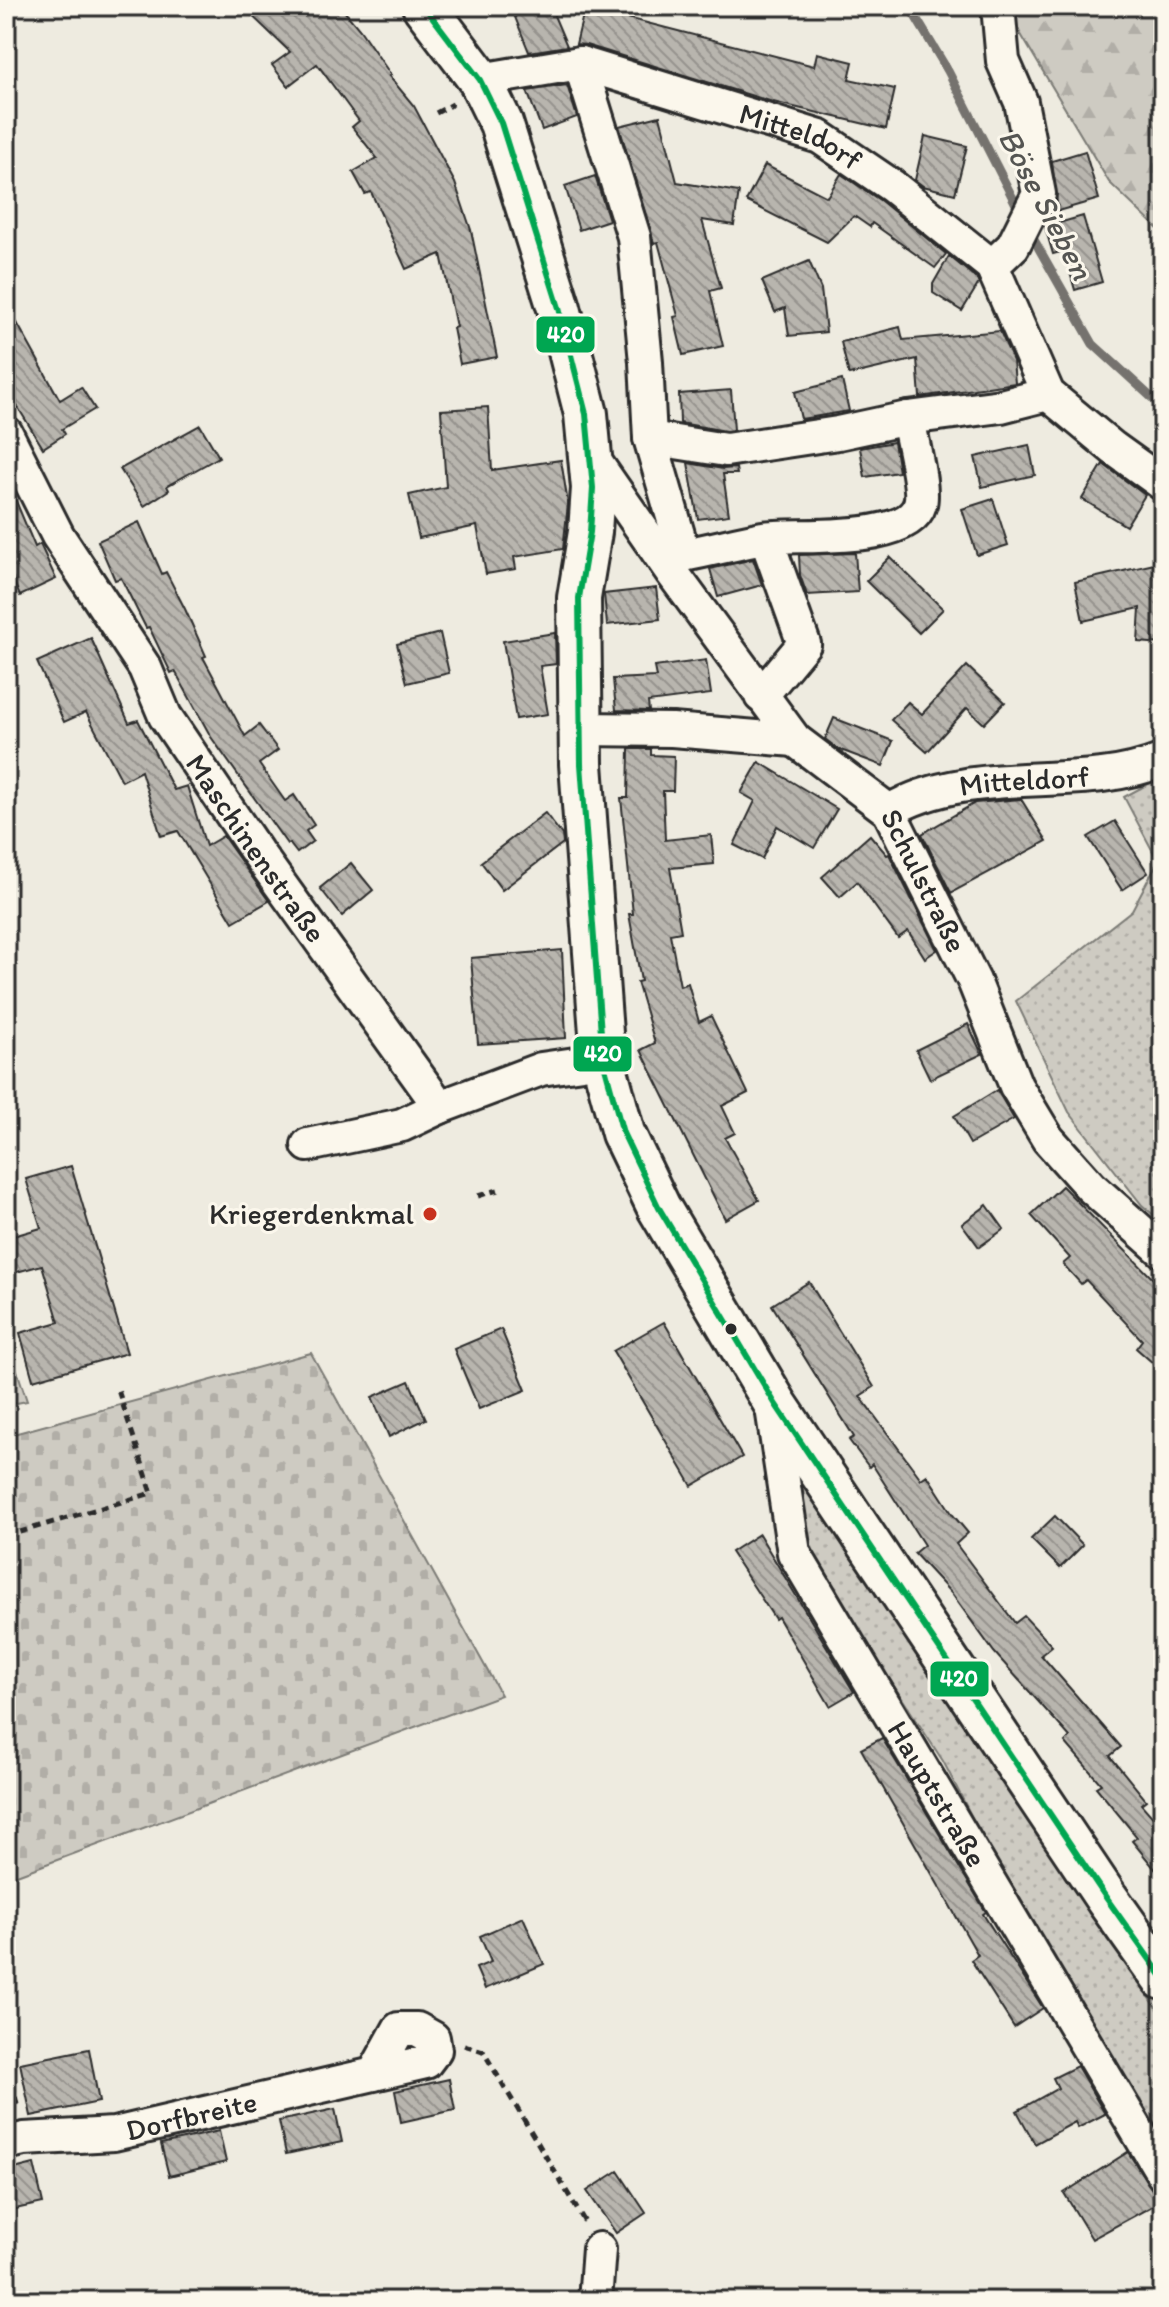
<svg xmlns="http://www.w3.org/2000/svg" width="1169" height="2307" viewBox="0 0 1169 2307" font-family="Itim,sans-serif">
<defs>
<pattern id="grass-dots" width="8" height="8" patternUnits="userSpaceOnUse" patternTransform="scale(2)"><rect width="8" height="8" fill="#cecbc2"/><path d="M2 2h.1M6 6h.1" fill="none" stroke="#b1aea7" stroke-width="1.8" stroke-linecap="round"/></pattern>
<pattern id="forest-firs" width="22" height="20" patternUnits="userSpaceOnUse" patternTransform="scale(2)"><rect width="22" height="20" fill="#cecbc2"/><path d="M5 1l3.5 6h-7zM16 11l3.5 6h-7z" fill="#b1aea7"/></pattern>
<pattern id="cemetery-stones" width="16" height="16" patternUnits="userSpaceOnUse" patternTransform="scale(2)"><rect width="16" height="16" fill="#cecbc2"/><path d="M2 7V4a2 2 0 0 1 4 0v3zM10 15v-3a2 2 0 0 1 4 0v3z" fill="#b1aea7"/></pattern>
<pattern id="park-tufts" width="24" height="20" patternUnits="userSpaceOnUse" patternTransform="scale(2)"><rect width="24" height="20" fill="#cecbc2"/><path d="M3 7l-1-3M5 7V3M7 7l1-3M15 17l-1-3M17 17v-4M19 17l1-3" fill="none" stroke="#b1aea7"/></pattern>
<pattern id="building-back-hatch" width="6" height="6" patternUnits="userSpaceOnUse" patternTransform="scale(2)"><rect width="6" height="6" fill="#b8b5ae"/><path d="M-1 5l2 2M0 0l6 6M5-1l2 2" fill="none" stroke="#96938e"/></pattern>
</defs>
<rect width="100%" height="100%" fill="#eeebe0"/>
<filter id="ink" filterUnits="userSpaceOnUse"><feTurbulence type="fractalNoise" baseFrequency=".0125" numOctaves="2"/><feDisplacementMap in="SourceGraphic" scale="16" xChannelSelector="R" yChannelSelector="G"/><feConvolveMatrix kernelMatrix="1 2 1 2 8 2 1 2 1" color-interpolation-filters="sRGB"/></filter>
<g filter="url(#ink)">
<g fill="url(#grass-dots)" stroke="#7c7b76" stroke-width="2">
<polygon points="1163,776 1163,1223 1142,1205 1069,1112 1016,1001 1132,910 1158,861 1124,797"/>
<polygon points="793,1456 1065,1861 1125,1962 1163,2017 1163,2148 995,1862 943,1761 802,1545"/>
</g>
<polygon fill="url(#forest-firs)" stroke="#7c7b76" stroke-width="2" points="1004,6 1163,6 1163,234 1109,182"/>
<polygon fill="url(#cemetery-stones)" stroke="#7c7b76" stroke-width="2" points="311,1353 501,1695 6,1879 6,1436"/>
<polygon fill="url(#park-tufts)" stroke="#7c7b76" stroke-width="2" points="6,1337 27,1401 6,1405"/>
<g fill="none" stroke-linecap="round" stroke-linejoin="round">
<g stroke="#74726e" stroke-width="9">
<polyline points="909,6 948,71 1021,214"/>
<polyline points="1029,231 1093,344 1163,408"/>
</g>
</g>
<g fill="url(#building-back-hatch)" stroke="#2b2b2b" stroke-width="2">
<polygon points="242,6 340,6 360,30 391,75 389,76 414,106 455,183 471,230 497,357 460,364 453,328 456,327 441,254 406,269 371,192 365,194 353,172 377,158 352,127 359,121 317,64 288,86 272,65 290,52"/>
<polygon points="528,6 550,6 567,46 529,52 513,12"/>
<polygon points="585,7 814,66 817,53 853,62 849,79 895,89 886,129 773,102 586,45 576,44"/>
<polygon points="567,85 577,117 542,130 527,91"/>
<polygon points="660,116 677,182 739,192 734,225 702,220 721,288 710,291 723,346 683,355 674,317 678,316 658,242 654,243 619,126"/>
<polygon points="925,136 967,146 955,194 923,186 915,180"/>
<polygon points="1085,151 1099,199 1058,211 1052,161"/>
<polygon points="765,165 827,197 841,174 881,201 946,254 935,268 872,223 870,227 854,216 827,242 746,201"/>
<polygon points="595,176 609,220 579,230 565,186"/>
<polygon points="1083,216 1102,282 1075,290 1064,251 1053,254 1045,227"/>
<polygon points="949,256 976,278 979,283 962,311 933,293 933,284"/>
<polygon points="809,261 821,289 826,332 789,336 785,308 775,312 762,281"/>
<polygon points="6,303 60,400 81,387 95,409 62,429 65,434 43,448 6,388"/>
<polygon points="900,327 903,340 1000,331 1013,361 1015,383 920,397 917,359 849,375 841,342"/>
<polygon points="842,380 849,411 801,419 795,392"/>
<polygon points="731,390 734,430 726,431 680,423 679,394"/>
<polygon points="488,407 492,470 561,460 568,504 563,549 514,557 516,569 486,574 477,526 419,538 409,495 446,487 441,410"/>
<polygon points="200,425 219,457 167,486 169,490 144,506 120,469"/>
<polygon points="894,442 899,472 865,477 860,448"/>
<polygon points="1029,445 1035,475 982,487 975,457"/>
<polygon points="688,463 723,469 736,468 737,474 723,474 729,515 698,519"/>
<polygon points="1103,464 1145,495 1126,526 1082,499"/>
<polygon points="6,477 35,547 40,544 56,579 20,596 6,565"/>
<polygon points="993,499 1008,545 977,555 962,509"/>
<polygon points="139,522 162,574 166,572 185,609 206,656 203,657 245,736 259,725 278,750 259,764 285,801 294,795 314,825 306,831 313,841 297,853 289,843 287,844 211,737 175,671 171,673 149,627 146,628 121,578 115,580 98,541"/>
<polygon points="855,553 858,592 807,595 800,575 799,555"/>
<polygon points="890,557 943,609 919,633 866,581"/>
<polygon points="753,559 762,585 718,597 710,569"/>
<polygon points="1163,562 1163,644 1138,642 1140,608 1083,621 1075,582"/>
<polygon points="656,588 660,619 607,625 604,594"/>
<polygon points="440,633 449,673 407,683 397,644"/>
<polygon points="555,633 556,664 540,666 548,714 516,719 503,641"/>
<polygon points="91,638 129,723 138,720 174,790 187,786 206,846 223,836 269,901 233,922 178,831 161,836 141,771 122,781 86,712 64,722 37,662"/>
<polygon points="706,660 711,694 648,702 649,711 616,710 613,679 656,677 654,667"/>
<polygon points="967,666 1005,702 984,724 967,708 927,752 891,720 908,702 922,714"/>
<polygon points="834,718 893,741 883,766 838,749 825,739"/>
<polygon points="629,749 651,749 651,755 674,756 673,791 663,791 665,840 711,835 714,864 670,868 681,932 670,934 680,986 688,983 699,1022 711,1016 748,1093 722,1106 735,1133 725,1138 759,1200 725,1219 641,1050 655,1043 637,982 641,981 629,914 633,914 621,798 628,798"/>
<polygon points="759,762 837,809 814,848 777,826 762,859 734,845 755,801 741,793"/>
<polygon points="1021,799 1047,841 951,893 922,834 975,803"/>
<polygon points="545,813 562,835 563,843 502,890 481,862"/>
<polygon points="1115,821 1148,873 1122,890 1088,837"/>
<polygon points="870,835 887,855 889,854 937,950 925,958 908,931 898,938 857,882 840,897 822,877"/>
<polygon points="351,863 373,890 342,916 320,888"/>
<polygon points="562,950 566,1038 478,1044 471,958"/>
<polygon points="968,1024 982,1054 930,1079 916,1050"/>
<polygon points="997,1090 1014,1119 970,1144 954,1116"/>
<polygon points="71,1166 127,1353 33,1380 20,1333 59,1322 42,1265 6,1275 6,1238 41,1228 26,1179"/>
<polygon points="1062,1186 1163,1289 1163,1372 1136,1348 1142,1340 1086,1280 1081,1284 1063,1264 1070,1258 1031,1215"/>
<polygon points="987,1205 1004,1229 979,1247 962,1224"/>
<polygon points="809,1282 874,1387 860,1396 921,1479 927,1475 953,1515 968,1533 956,1544 1015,1623 1024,1616 1052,1646 1041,1655 1121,1747 1110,1756 1146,1800 1141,1804 1156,1821 1163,1816 1163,1879 1132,1841 1137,1837 1096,1787 1101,1784 1065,1742 1070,1737 994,1652 952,1594 914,1553 924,1545 872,1464 869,1467 849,1440 854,1437 772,1305"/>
<polygon points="664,1322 742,1457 692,1486 613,1351"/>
<polygon points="501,1329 526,1390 479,1409 454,1349"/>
<polygon points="409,1381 426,1419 389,1437 372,1397"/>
<polygon points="1055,1516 1083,1545 1060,1568 1031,1539"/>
<polygon points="759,1534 854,1692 830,1706 778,1617 775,1619 731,1552"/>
<polygon points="882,1738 986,1912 983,1914 1043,2008 1014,2027 971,1960 978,1955 861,1749"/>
<polygon points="523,1917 544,1964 485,1989 476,1968 491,1962 480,1936"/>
<polygon points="89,2049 99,2102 31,2116 20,2063"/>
<polygon points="1077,2066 1105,2114 1078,2128 1075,2122 1035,2144 1017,2111 1058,2088 1053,2078"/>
<polygon points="449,2079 455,2110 401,2122 395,2091"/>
<polygon points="335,2109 342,2142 286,2154 279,2121"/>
<polygon points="219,2131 226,2162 169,2176 161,2144"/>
<polygon points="1128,2152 1160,2202 1092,2239 1064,2193"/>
<polygon points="34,2164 43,2203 6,2211 6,2171"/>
<polygon points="618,2171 646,2213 616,2233 587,2191"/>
</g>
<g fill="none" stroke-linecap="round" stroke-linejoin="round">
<g stroke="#2b2b2b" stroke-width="38">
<g id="minor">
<path d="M580 63 634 237 646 362 650 438 684 555C710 550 737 543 763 538 797 533 908 545 920 504 925 489 911 437 908 418"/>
<path id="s1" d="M480 80 580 63 820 137 892 186 992 266 1048 394 1113 448 1163 484"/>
<polyline points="992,266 1013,246 1039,194 1021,102 1003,61 998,6"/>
<path id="s2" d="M6 433 58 536 145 668 165 716 257 852 440 1107 541 1069 603 1060"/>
<polyline points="650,438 726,450 838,433 908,418 1001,406 1048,394"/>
<path id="s3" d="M592 457 671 571 795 740 889 811 974 981 1016 1086 1048 1139 1091 1187 1163 1251"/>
<polyline points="761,696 804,644 766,538"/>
<polyline points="580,729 672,730 795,740"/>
<path id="s4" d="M889 811C974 761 1078 795 1163 760"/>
<polyline points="308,1145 402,1125 440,1107"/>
<path id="s5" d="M771 1401 794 1553 1163 2174"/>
<path id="s6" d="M6 2143 24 2139 114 2134 426 2062 435 2050 433 2038 417 2029H399L374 2074"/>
<polyline points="595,2301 599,2249"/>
</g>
</g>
<g stroke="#2b2b2b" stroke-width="48">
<polyline id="major" points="424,6 480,80 501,123 559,308 586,414 593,488 590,532 579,598 581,764 603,1060 623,1133 659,1208 776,1405 1107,1899 1163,1978"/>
</g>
<g stroke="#2b2b2b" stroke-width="5" stroke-dasharray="8 6" stroke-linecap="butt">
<polyline points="436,113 453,104"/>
<polyline points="478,1196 498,1190"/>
<polyline points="6,1536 152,1493 118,1390"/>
<polyline points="464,2045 483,2051 586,2224"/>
<polyline points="6,2056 18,2109"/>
</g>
<use href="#minor" stroke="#fbf7ec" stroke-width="32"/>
<use href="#major" stroke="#fbf7ec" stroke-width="42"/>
<g stroke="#fbf7ec" stroke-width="12">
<polyline id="bus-1" points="424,6 480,80 501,123 559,308 586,414 593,488 590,532 579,598 581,764 603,1060 623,1133 659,1208 776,1405 1107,1899 1163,1978"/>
</g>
<use href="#bus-1" stroke="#00a651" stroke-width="6"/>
</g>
</g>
<circle fill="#c8321e" stroke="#fbf7ec" stroke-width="3" cx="430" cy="1214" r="8"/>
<circle fill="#2b2b2b" stroke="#fbf7ec" stroke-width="3" cx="731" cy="1329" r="7"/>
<g text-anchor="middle" stroke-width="6" stroke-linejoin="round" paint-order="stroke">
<g font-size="30" fill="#2b2b2b" stroke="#fbf7ec">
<text dy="10" stroke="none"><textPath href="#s1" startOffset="334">Mitteldorf</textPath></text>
<text dy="10" stroke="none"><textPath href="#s4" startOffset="140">Mitteldorf</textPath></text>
<text dy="10" stroke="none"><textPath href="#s2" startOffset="486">Maschinenstraße</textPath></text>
<text dy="10" stroke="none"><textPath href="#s3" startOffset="544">Schulstraße</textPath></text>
<text dy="10" stroke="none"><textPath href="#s5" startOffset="434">Hauptstraße</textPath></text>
<text dy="10" stroke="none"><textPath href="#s6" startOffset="188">Dorfbreite</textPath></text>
</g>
<g font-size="30" fill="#2b2b2b" stroke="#fbf7ec" text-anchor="end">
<text x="414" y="1224">Kriegerdenkmal</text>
</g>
<g font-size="32" font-style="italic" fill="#555552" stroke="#fbf7ec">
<text transform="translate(1046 204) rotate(62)" y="11">Böse Sieben</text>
</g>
</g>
<g stroke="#fbf7ec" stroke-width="3">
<rect x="535" y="315" width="61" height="39" rx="8" fill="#00a651"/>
<rect x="572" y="1035" width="61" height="38" rx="8" fill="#00a651"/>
<rect x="929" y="1660" width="61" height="38" rx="8" fill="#00a651"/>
</g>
<g font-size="22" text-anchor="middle" font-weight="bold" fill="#fff">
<text x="566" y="342">420</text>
<text x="603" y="1061">420</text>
<text x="959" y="1686">420</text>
</g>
<rect width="1169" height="2307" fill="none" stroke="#fbf7ec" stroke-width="32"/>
<rect x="16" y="16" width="1137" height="2275" fill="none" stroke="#2b2b2b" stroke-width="3" filter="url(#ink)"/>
</svg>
